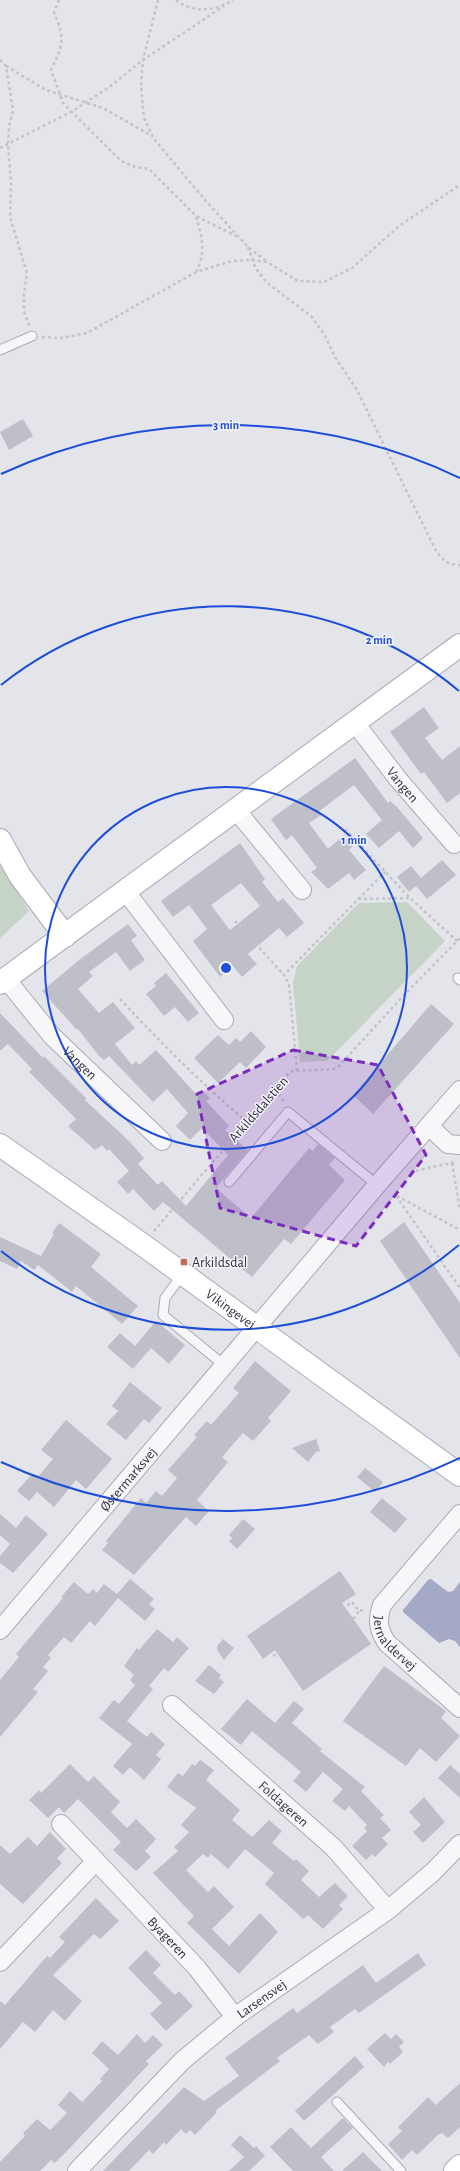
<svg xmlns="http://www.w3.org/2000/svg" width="460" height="2171" viewBox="0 0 460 2171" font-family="'Alegreya Sans',sans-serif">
<rect width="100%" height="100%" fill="#e4e5eb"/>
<g fill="#c6d4c7">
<polygon points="0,863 29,911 0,938"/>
<polygon points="407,902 445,941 327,1061 300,1062 293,983 297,966 359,903"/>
</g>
<polygon fill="#a4a9c6" points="431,1579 448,1592 453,1591 460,1582 460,1647 455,1641 449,1639 439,1643 403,1612 403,1610 428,1580"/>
<g fill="#bfbfca" fill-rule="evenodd">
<polygon points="23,419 33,436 9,450 0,432"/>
<polygon points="424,707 439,728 425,738 442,760 460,746 460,793 447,803 424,772 421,774 390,732"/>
<polygon points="355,758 388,803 390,801 397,807 423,838 413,848 399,831 379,848 366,834 382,820 354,785 318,812 321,815 309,823 328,849 344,835 353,846 349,850 366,870 354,880 349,873 328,889 311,872 317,868 292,835 286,840 271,819"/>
<path d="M240 843 265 879 262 882 278 902 283 898 304 923 287 937 279 928 248 954 257 964 242 977 233 966 220 977 193 941 207 929 189 905 173 917 161 901ZM241 883 260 906 230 930 211 905Z"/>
<polygon points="442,860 456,875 427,899 416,886 409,892 397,877 411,866 421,878"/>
<polygon points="128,924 137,936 131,940 145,960 130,971 116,952 89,972 93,976 78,989 99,1013 113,1002 135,1028 115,1044 132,1065 136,1061 139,1065 156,1050 197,1095 202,1090 210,1098 206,1101 229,1126 225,1130 248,1150 216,1188 251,1218 309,1148 313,1151 318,1144 335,1158 329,1165 345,1180 291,1244 284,1239 252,1277 163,1202 154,1211 133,1189 128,1194 117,1182 129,1171 109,1149 107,1151 102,1145 98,1149 97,1148 95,1150 68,1126 76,1119 29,1072 32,1069 8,1044 0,1051 0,1013 43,1058 44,1056 86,1098 85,1100 130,1142 144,1158 138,1164 158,1185 162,1181 186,1206 228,1155 202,1128 190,1140 176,1126 188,1113 167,1089 153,1102 109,1056 104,1060 99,1056 78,1029 77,1030 42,991 79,960"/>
<polygon points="166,973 199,1013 188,1022 175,1007 164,1016 146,994 156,986 154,983"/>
<polygon points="431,1004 454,1024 373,1114 353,1095"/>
<polygon points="251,1031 266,1047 246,1068 240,1062 218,1083 194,1058 218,1035 229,1045 236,1038 240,1042"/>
<polygon points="404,1222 460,1303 460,1358 380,1241"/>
<polygon points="59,1223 101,1254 91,1267 138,1306 122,1324 76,1286 72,1292 38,1265 34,1270 21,1261 17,1269 0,1261 0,1237 41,1256 54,1234 52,1233"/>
<polygon points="156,1321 185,1345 169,1364 151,1348 133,1369 107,1347 120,1333 135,1346"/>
<polygon points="255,1361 291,1391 268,1418 271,1421 253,1441 243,1433 222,1457 228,1462 197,1500 209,1511 196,1526 186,1517 134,1575 102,1550 108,1543 106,1541 141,1498 146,1503 156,1491 162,1496 177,1478 168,1470 197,1437 194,1435 207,1421 211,1425 239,1393 233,1388"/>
<polygon points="130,1382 162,1408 149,1423 144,1419 126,1440 106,1424 118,1411 112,1406"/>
<polygon points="66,1420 112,1459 86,1489 76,1480 54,1507 37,1492 29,1501 17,1491 32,1474 37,1478 53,1459 41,1450"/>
<polygon points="316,1439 320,1451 316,1452 308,1462 292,1448"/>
<polygon points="365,1468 383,1482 375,1492 357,1477"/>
<polygon points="382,1498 407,1519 395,1533 370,1512"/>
<polygon points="0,1514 16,1528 26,1515 48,1534 13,1573 0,1563 0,1556 10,1544 0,1535"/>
<polygon points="243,1519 255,1529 237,1549 229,1541 232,1538 229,1535"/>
<polygon points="340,1571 356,1594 342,1603 371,1644 303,1691 275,1650 263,1659 247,1636"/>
<polygon points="130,1579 154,1599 149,1604 155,1609 145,1621 118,1598 95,1626 90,1621 71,1643 64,1637 48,1655 51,1658 43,1667 48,1671 33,1689 38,1692 0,1737 0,1680 19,1657 16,1654 63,1598 61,1597 74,1582 88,1594 93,1589 97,1593 104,1584 117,1594"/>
<polygon points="157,1629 173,1642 177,1637 189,1648 168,1672 164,1668 149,1686 153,1689 127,1721 147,1737 151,1732 165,1744 156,1755 161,1759 144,1780 130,1767 123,1775 113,1766 132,1744 99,1718 114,1700 119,1704 135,1685 130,1680 134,1675 124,1666 137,1648 139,1650"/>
<polygon points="223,1639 234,1648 224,1660 217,1650 217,1646"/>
<polygon points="209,1665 221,1675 219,1678 224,1682 214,1694 195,1681"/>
<polygon points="384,1666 446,1711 441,1718 460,1736 436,1762 420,1748 406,1766 343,1721"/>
<polygon points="247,1699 275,1723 294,1701 304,1709 292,1723 322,1749 320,1751 365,1787 361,1791 384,1815 380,1818 391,1830 382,1838 388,1844 375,1857 372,1854 366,1860 352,1846 367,1831 364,1828 367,1825 349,1806 345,1811 332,1801 343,1789 323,1772 306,1792 293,1781 301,1772 252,1731 241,1745 221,1729"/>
<polygon points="200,1760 214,1770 206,1780 240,1810 232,1820 252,1837 269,1820 282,1831 272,1843 294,1861 296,1859 309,1871 301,1880 319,1897 335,1883 348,1896 339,1905 343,1909 323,1929 308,1915 303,1919 265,1884 274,1873 245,1849 228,1869 211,1854 208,1858 203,1854 186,1870 208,1892 214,1886 234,1907 212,1929 229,1946 260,1913 278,1932 239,1974 187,1923 194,1916 153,1873 178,1851 174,1847 189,1832 181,1825 196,1808 167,1787 178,1773 183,1776 192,1764 195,1766"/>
<polygon points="70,1764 88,1782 94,1776 120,1802 111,1812 127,1828 136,1819 156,1839 145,1851 151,1857 136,1871 113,1850 121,1842 78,1799 64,1813 59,1807 48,1818 29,1800 39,1790 41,1793"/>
<polygon points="450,1765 460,1774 460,1798 438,1778"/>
<polygon points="424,1797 445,1822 423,1843 413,1832 421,1825 409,1812"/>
<polygon points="50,1832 66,1849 57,1858 62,1863 23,1904 0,1884 0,1845 10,1854 28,1837 37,1846"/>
<polygon points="96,1898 119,1921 100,1939 94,1934 53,1975 82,2001 65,2021 53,2010 35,2032 23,2022 0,2049 0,2001 5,2005 47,1956 50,1958 65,1942 59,1937"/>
<polygon points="146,1950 161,1965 153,1973 175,1995 179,1991 193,2006 166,2031 150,2014 162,2003 128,1968"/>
<polygon points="418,1953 426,1965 359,2013 355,2009 330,2027 334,2032 318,2044 309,2035 277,2058 280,2061 215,2111 217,2112 195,2135 190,2130 186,2134 181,2129 166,2145 164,2142 153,2154 149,2150 129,2171 103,2171 184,2087 204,2101 239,2076 225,2058 293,2008 297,2013 363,1965 376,1983"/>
<polygon points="385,2033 391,2039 396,2034 404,2042 399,2047 403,2052 390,2064 388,2062 384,2067 367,2049"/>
<polygon points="137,2034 145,2043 153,2035 163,2045 146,2061 149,2064 67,2151 55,2163 51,2160 40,2171 0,2171 0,2162 25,2136 23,2133 37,2119 50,2130 67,2113 58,2105 70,2091 82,2102 102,2081 100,2079 109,2069 92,2053 102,2041 118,2055"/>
<polygon points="355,2056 364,2067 304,2121 295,2111"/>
<polygon points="460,2083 460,2127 448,2138 442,2133 439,2134 417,2155 412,2150 402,2160 388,2144 402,2131 398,2127 428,2097 436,2105"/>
<polygon points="343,2118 353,2128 321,2157 334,2171 293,2171 270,2147 291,2127 311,2148"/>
<polygon points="240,2135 254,2148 256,2146 265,2156 249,2171 229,2171 244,2157 231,2145"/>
<polygon points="363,2152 382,2171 342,2171"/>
</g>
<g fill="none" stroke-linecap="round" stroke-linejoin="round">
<g stroke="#aaaab5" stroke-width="11">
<g id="lane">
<polyline points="0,350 32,336"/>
<polyline points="458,978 460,980"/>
<polyline points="229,1182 288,1112 377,1185"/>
<polyline points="182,1275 165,1298 163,1315 225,1366"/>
<polyline points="337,2102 401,2171"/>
</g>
</g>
<g stroke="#aaaab5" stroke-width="20">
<g id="street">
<path id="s1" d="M355 723 398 779 454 844"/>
<polyline points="236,810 302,890"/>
<polyline points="126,892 224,1020"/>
<path id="s2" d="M6 979 52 1036 162 1141"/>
<polyline points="429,1126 448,1144 460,1145"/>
<path id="s3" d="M460 1514 382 1605C377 1620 378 1630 387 1643L460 1708"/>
<path id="s4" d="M0 1630 377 1185 460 1090"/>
<path id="s5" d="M172 1705 333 1847 388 1910"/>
<path id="s6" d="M61 1824 197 1968 235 2017"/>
<polyline points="0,1962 96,1861"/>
<path id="s7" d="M77 2171 182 2061 235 2017 388 1910 433 1872 460 1844"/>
</g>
</g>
<g stroke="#aaaab5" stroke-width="24">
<g id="secondary">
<polyline points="0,840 20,876 65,936"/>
<polyline points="0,983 460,645"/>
<path id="s8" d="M0 1145 143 1245 460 1475"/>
<polyline points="455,2171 460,2166"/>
</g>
</g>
<g stroke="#c3c3c9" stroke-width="2.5" stroke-dasharray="3 3" stroke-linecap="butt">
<path d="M59 0 54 12C65 40 64 43 51 70L63 103 121 161 135 167 149 169 196 216 240 238"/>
<polyline points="158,0 143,60 141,86 144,118 154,139 205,200 248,247 266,261"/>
<path d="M176 0C193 14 216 11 233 0"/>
<polyline points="0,60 6,66 13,110 9,127 8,143 11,183 10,217 27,273 24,294 24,311 29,326"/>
<polyline points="6,66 46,90 103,108 152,136"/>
<polyline points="0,148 71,112 108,88 143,60 224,6"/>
<path d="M248 247 255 267 266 282 311 316 324 334 335 357 357 390 435 549C442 559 447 565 460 565"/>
<path d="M196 272C206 254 202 235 196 217"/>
<polyline points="42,337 61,338 87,333 196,272 232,261 252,260 267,262 298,281 324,282 352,268 399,226 460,185"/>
<polyline points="345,829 410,898 457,941"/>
<polyline points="358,899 410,898"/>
<polyline points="235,921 284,975"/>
<path d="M120 999C160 1042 202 1084 247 1122"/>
<polyline points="297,1071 289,984 284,975 385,872"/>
<polyline points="274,1090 280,1096 284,1102"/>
<polyline points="452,1163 460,1210"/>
<polyline points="410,1172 456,1162"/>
<polyline points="396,1196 460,1288"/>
<polyline points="397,1196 460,1230"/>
<polyline points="154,1231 289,1073 292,1071 333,1069 338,1067 404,995 460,938"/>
<polyline points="273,1656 352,1602 359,1611 364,1610"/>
<polyline points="289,1663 355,1617 359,1611"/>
</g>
<use href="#lane" stroke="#f7f7f9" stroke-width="9"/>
<use href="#street" stroke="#f7f7f9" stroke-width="18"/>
<use href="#secondary" stroke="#fff" stroke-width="22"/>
</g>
<path fill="#7b2cbf" fill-opacity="0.2" stroke="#7b2cbf" stroke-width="3" stroke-dasharray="8 5" stroke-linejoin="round" d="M293 1050 378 1065 426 1155 356 1246 220 1208 197 1094Z"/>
<g fill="none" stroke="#1d4ed8" stroke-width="2">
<circle cx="226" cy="968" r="181"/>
<path d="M459 1245A362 362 0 0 1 1 1251M1 685A362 362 0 0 1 459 691"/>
<path d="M460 1458A543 543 0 0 1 1 1462M1 474A543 543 0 0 1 460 478"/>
</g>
<rect fill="#c16b58" stroke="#f4f4f8" stroke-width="1.5" x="180" y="1258" width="8" height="8" rx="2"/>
<g text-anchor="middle" stroke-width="3" stroke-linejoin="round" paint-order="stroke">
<g font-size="14" fill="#2e2e41" stroke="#f4f4f8">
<text dy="5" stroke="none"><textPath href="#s1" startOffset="78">Vangen</textPath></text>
<text dy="5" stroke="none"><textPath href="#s2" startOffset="112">Vangen</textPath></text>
<text transform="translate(258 1109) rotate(-49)" y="5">Arkildsdalstien</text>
<text dy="5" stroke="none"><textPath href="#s8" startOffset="283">Vikingevej</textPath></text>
<text dy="5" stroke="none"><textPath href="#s4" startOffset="198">Østermarksvej</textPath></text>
<text dy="5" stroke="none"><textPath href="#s3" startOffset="164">Jernaldervej</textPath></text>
<text dy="5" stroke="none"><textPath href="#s5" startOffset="149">Foldageren</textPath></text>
<text dy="5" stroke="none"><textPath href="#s6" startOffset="156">Byageren</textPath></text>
<text dy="5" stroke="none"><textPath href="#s7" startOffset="253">Larsensvej</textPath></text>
</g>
<g font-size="14" fill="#2e2e41" stroke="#f4f4f8" text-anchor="start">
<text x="192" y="1267">Arkildsdal</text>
</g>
</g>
<circle cx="226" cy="968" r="6" fill="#1d4ed8" stroke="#f4f4f8" stroke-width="2"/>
<g font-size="12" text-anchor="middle" font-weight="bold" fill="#1d4ed8" stroke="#f4f4f8" stroke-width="3" stroke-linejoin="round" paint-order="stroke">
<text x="226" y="429">3 min</text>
<text x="379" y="644">2 min</text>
<text x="354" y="844">1 min</text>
</g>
</svg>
